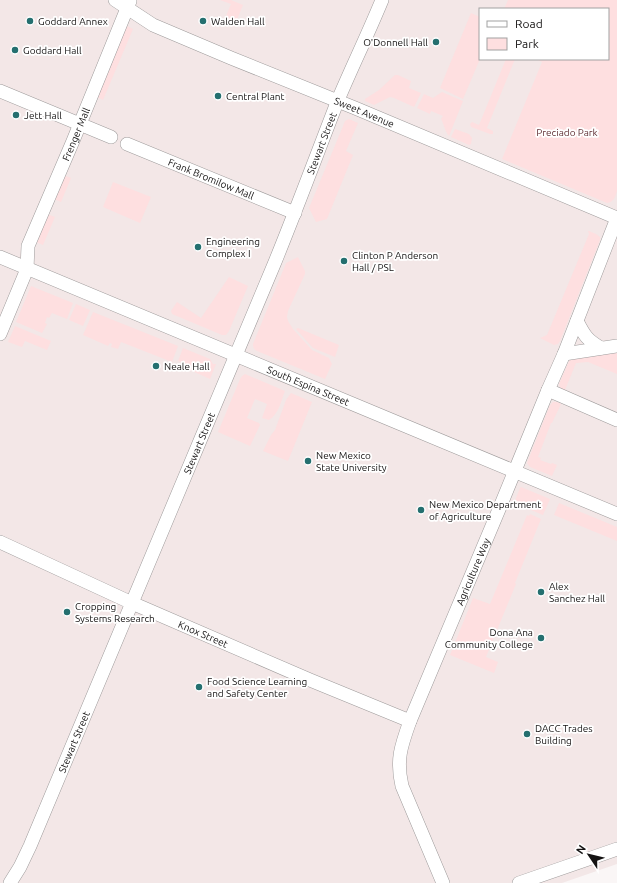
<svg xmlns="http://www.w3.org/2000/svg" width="617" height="883" viewBox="0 0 617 883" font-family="Ubuntu,sans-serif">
<rect width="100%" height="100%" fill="#faf6f6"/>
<path fill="#f3e7e7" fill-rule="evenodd" d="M0 0H617V864L562 883H0ZM480 9H608V59H480Z"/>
<g fill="#fedfe0">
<polygon points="220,0 231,0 243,5 234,27 223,23 231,4"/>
<path d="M508 0H617V191C615 197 614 202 607 203L502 159 542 62 536 59H608V9H504Z"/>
<polygon points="471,13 480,17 480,59 463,99 440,88"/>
<polygon points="125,25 133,29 103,100 99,98 95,98"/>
<polygon points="506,59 515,59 487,128 493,131 493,134 490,134 471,127 470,124 472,122 479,125"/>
<polygon points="395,75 398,75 411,81 409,88 421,93 414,107 394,98 390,97 374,105 365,101 365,99 379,90"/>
<path d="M442 92 463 101 449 136C445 132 444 124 441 119L443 116 431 111 430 114 417 108 424 94 433 98Z"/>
<polygon points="349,119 358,123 346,151 353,155 327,219 316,222 309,208 343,126 345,121"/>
<polygon points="455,129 469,134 472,138 471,144 469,145 451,137"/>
<polygon points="63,175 71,178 61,202 54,199"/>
<polygon points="113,182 151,197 140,223 103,207"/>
<polygon points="47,214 55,217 43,245 36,242"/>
<polygon points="588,231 589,231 596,234 600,237 600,240 560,341 558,344 554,345 540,338 547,335 589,234"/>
<path d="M298 257 305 271V274L288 311 287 317 288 321 293 329 312 350 329 358 332 364 325 379 257 351C254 349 253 348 253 344L286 263Z"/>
<polygon points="229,277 248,286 229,331 226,335 222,335 172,314 171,311 177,302 201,318"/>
<polygon points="31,286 73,303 67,319 52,313 49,318 47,317 45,323 47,324 42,333 16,322"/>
<polygon points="76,304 90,310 83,326 69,320"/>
<polygon points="93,312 178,346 172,362 121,342 118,349 111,347 112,344 110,343 108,346 83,335"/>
<polygon points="15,326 51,341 47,350 25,341 22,347 8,342"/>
<polygon points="298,328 339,345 335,357 313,348 296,329"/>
<polygon points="183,348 210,359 213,364 216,364 210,379 181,366 183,363 178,361"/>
<polygon points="617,353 617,374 588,362 576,363 565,390 560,388 559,384 570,359 578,357"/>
<path d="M245 374 285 391C281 401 279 414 269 420L262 418 267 404 255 399 247 418 259 423 260 425 250 446 218 432 240 379 242 376Z"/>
<polygon points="291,393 312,402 288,461 263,451 271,435 275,430 286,400"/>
<polygon points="553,402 557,402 561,404 552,423 551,423 538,457 541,458 540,460 551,464 552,463 557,465 552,476 530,467 527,463 550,405"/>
<polygon points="521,487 550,499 543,515 514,503 520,488"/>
<polygon points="559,503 617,527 617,543 617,541 554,515"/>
<polygon points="530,514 541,519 515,583 516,584 486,657 498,662 494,673 450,655 473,598 490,604 527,515 529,516"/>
</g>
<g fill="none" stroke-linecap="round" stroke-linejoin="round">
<g stroke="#9e9b9b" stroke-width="14">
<g id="minor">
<path id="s1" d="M115 0 153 25 231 58 355 108 617 218"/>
<polyline points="0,91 111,137"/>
<path id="s2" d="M127 144 295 213"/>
<path id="s3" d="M0 257 617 514"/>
<path d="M577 321C584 335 587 340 601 348"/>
<path id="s4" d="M0 334 27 269 28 246 73 141 130 1"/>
<polyline points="564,354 617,346"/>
<polyline points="548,390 617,420"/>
<path id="s5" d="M0 542 132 603 310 680 410 721"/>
<path id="s6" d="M10 883 20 867 30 846 275 262C297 208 317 154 338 100 352 67 368 34 382 0"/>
<path id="s7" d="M443 883 402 786C396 760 401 746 410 721L500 507 548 390 564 354 617 218"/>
<polyline points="519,883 617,849"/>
</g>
</g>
<use href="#minor" stroke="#fff" stroke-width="13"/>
</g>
<g fill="#246f6f" stroke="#fff" stroke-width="1.5">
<circle cx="30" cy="21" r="4"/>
<circle cx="203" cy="21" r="4"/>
<circle cx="436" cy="42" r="4"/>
<circle cx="15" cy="50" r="4"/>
<circle cx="218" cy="96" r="4"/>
<circle cx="16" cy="115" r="4"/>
<circle cx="198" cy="247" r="4"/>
<circle cx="344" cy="261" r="4"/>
<circle cx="156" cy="366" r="4"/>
<circle cx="308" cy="461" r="4"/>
<circle cx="421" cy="510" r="4"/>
<circle cx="541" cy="592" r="4"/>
<circle cx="67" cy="612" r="4"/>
<circle cx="541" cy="638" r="4"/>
<circle cx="199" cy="687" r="4"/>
<circle cx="527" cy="734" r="4"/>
</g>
<g text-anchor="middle" stroke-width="3.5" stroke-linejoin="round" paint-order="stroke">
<g font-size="10" fill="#151313" stroke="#fff" text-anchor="start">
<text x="38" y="25">Goddard Annex</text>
<text x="211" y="25">Walden Hall</text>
<text x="428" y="46" text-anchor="end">O'Donnell Hall</text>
<text x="23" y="54">Goddard Hall</text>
<text x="226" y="100">Central Plant</text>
<text x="24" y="119">Jett Hall</text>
<text x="206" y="245">Engineering<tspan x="206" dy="12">Complex I</tspan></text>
<text x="352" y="259">Clinton P Anderson<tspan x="352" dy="12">Hall / PSL</tspan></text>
<text x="164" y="370">Neale Hall</text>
<text x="316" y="459">New Mexico<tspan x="316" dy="12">State University</tspan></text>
<text x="429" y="508">New Mexico Department<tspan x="429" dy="12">of Agriculture</tspan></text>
<text x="549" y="590">Alex<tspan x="549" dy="12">Sanchez Hall</tspan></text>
<text x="75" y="610">Cropping<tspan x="75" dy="12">Systems Research</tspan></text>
<text x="533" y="636" text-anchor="end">Dona Ana<tspan x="533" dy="12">Community College</tspan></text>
<text x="207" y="685">Food Science Learning<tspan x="207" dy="12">and Safety Center</tspan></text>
<text x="535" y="732">DACC Trades<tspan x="535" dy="12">Building</tspan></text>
</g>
<g font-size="10" fill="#151313" stroke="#fff">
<text dy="4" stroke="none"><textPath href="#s1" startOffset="274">Sweet Avenue</textPath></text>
<text dy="4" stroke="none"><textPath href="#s4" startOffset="215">Frenger Mall</textPath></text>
<text dy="4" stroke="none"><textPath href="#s6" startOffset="803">Stewart Street</textPath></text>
<text dy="4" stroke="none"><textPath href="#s2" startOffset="91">Frank Bromilow Mall</textPath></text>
<text dy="4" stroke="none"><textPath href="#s3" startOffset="334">South Espina Street</textPath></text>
<text dy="4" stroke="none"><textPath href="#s6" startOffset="479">Stewart Street</textPath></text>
<text dy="4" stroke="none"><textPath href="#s7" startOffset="334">Agriculture Way</textPath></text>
<text dy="4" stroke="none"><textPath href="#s5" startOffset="223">Knox Street</textPath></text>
<text dy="4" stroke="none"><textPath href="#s6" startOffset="155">Stewart Street</textPath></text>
</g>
<g font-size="10" fill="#613136" stroke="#fff">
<text x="567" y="136">Preciado Park</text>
</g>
</g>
<rect x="479" y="8" width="130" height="52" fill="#ffffff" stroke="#a1a1a1"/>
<rect x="487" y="21" width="20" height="6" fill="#ffffff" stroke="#a1a1a1"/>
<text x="515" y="28" font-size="12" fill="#151313">Road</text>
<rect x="487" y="38" width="20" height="12" fill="#fedfe0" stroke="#a1a1a1"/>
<text x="515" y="48" font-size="12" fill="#151313">Park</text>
<g transform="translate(589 855) rotate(305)" stroke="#ffffff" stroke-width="3" paint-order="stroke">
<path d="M0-3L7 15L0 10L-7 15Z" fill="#151313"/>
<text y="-6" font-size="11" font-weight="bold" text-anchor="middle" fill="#151313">N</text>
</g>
</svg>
